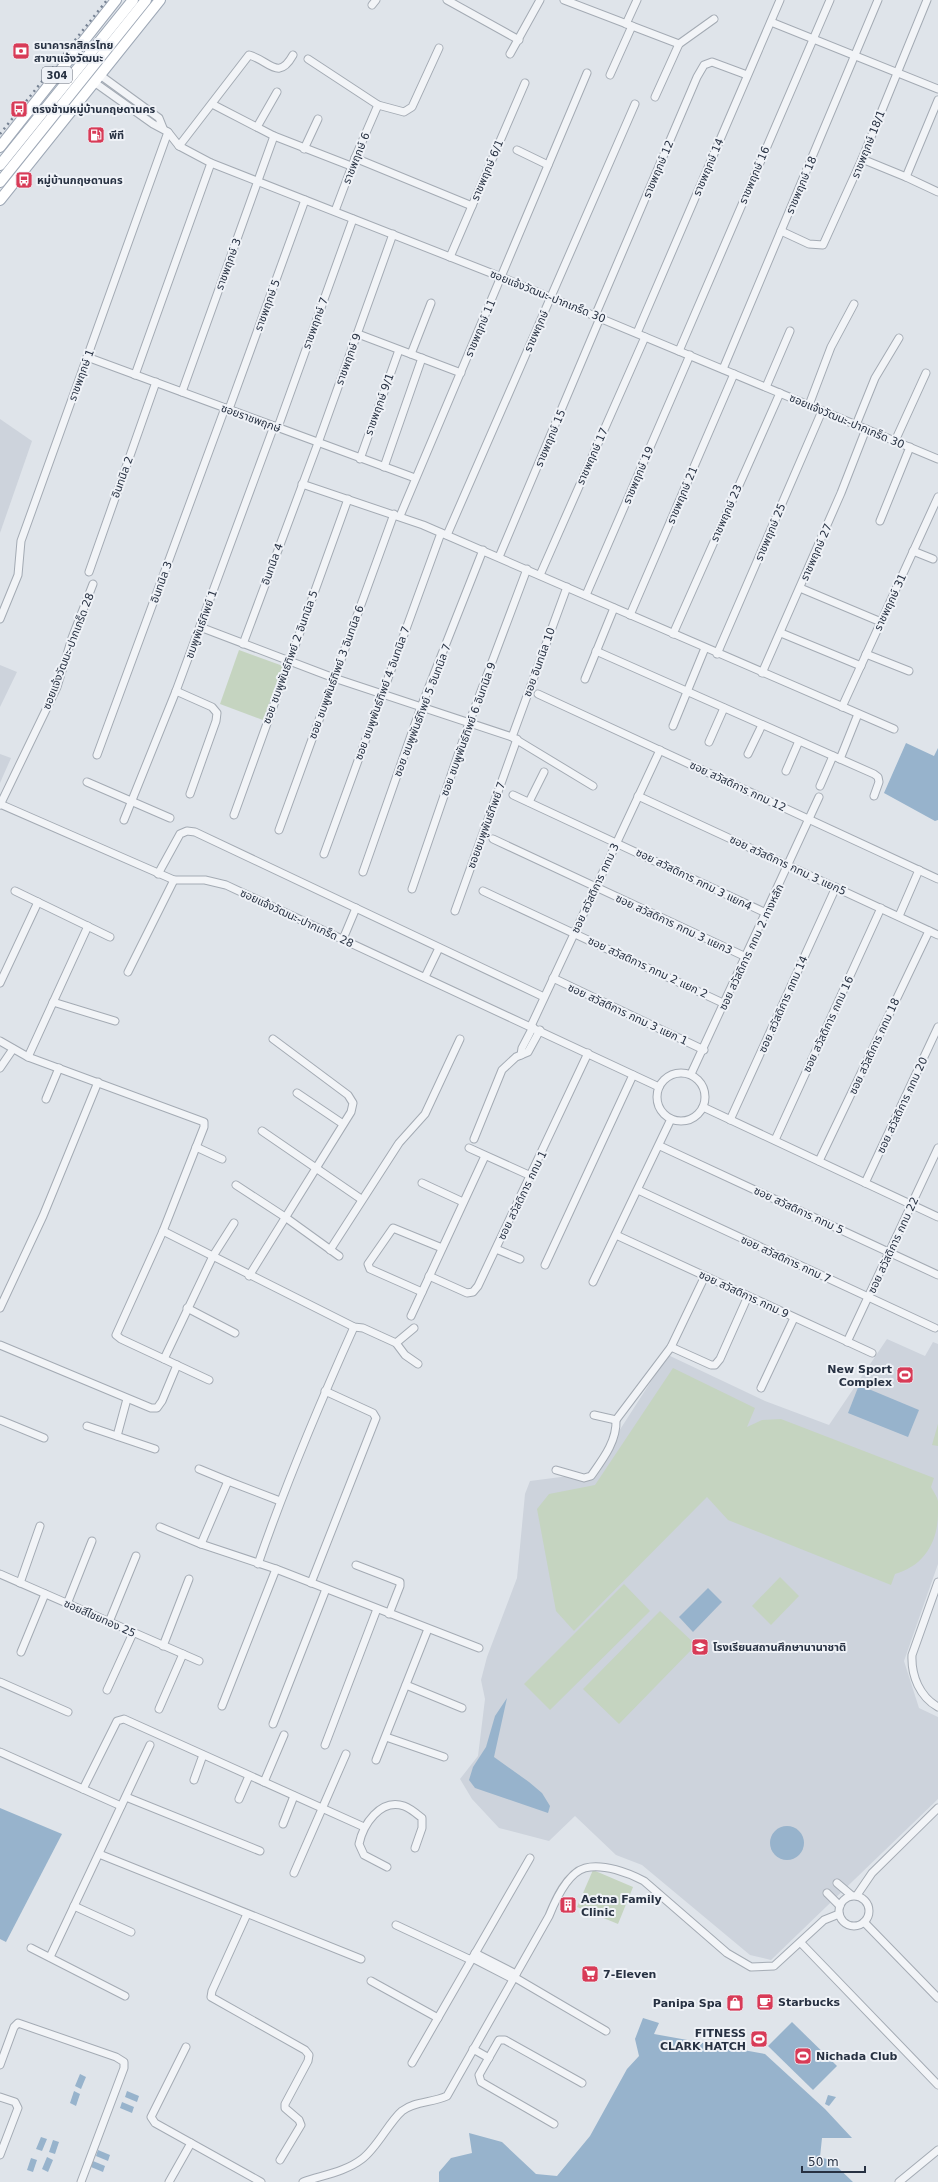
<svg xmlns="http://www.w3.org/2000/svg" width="938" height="2182" viewBox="0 0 938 2182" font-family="'DejaVu Sans','Noto Sans Thai',sans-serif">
<rect width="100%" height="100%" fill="#dfe4ea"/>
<g fill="#cdd3dc">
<polygon points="0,419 32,441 0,533"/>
<polygon points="0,665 17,672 0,707"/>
<polygon points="0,754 11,758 0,783"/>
<polygon points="887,1339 925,1356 933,1342 938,1344 938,1564 904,1661 919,1708 938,1717 938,1799 771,1960 750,1955 642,1865 616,1855 575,1816 549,1841 499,1828 472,1799 460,1779 478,1756 485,1699 481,1680 487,1657 517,1578 525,1494 530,1481 592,1473 668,1355 765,1401 829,1425"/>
</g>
<g fill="#c5d4c0">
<polygon points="239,650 283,666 263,720 220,704"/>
<path d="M673 1368 755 1408 747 1427 762 1420 781 1419 934 1478 931 1487C933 1491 937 1496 938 1501 938 1504 938 1509 938 1513 938 1542 924 1566 895 1574L891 1585 728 1520 707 1497 574 1631 556 1611 537 1509 549 1494 595 1485Z"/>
<polygon points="938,1424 938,1446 932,1445"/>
<polygon points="780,1577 799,1596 771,1625 752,1606"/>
<polygon points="624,1584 650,1611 550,1710 524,1684"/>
<polygon points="660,1611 696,1645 619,1724 583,1689"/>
<polygon points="593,1870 633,1887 618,1924 577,1907"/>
</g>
<g fill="#97b3cc">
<polygon points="906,743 934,756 938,748 938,820 935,821 884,793"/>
<polygon points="859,1385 919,1410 908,1437 848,1413"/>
<polygon points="708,1588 722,1602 693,1632 679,1617"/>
<polygon points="507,1698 494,1757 529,1782 542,1793 550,1806 548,1813 475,1788 469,1780 473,1767 486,1747 495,1716"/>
<polygon points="0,1808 62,1834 6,1942 0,1939"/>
<circle cx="787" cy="1843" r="17"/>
<polygon points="643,2018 659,2023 654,2034 765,2054 825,2109 852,2138 822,2138 820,2157 830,2160 853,2182 439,2182 439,2172 451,2158 472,2153 469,2133 502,2142 536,2174 557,2176 590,2136 627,2069 639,2056 635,2039"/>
<polygon points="792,2022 837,2066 813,2090 768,2046"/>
<polygon points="80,2074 86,2077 81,2089 75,2086"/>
<polygon points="74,2091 80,2094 76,2106 70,2103"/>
<polygon points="127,2091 139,2096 137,2102 125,2097"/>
<polygon points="828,2095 836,2097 829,2106 825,2104"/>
<polygon points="122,2102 134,2107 132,2113 120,2108"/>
<polygon points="41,2137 47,2139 42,2151 36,2149"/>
<polygon points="53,2140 59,2142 55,2154 49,2152"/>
<polygon points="98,2150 110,2155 108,2161 96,2156"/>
<polygon points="47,2157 53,2160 48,2172 42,2169"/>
<polygon points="31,2158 37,2160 33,2172 27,2170"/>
<polygon points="93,2161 105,2166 103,2172 91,2167"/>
</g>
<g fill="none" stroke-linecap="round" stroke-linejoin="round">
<g stroke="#a4abb4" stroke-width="9">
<g id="street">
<polyline points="447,0 519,40"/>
<polyline points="564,0 679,44"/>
<polyline points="372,5 376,0"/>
<polyline points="771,22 938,89"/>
<polyline points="626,24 637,0"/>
<polyline points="510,54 540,0"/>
<polyline points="308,59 378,105 404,112 412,107 439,48"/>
<polyline points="100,75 159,118 163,128"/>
<polyline points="610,75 632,26"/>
<polyline points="94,82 153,124 168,132 179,146 211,163 501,277 938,459"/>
<polyline points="655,97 679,44 714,19"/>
<polyline points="212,104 274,136 351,166"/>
<polyline points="257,127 277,92"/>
<path d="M179 146 249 55C269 60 278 82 293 55"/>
<polyline points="304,149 318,119"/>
<polyline points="517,150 548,165"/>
<polyline points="355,158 472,206"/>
<polyline points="862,159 906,177 938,100"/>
<polyline points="906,177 938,192"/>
<polyline points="335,211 355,158 378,105"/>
<polyline points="781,231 809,244 823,245 862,159 927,0"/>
<polyline points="450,257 525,83"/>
<polyline points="595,316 697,77 704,65 712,62 747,75"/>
<polyline points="637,333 780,0"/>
<polyline points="358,334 461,373"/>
<polyline points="679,351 830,0"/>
<polyline points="411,354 431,303"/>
<polyline points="87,357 415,478"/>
<polyline points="723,369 878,0"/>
<polyline points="135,375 211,163"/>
<polyline points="766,387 790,331"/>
<polyline points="182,392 274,136"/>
<polyline points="809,405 831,347 854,304"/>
<polyline points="229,409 305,200"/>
<polyline points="856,425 875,378 899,338"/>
<polyline points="278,427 353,219"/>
<polyline points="895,441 926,373"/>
<polyline points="360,459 399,350"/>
<polyline points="384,467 422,358"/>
<polyline points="302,484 423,525 894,729"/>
<polyline points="400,516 587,73"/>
<polyline points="880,521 910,447"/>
<polyline points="447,535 635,104"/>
<polyline points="913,551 933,559"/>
<polyline points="499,557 600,318"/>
<polyline points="89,572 156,382"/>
<polyline points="540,575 645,337"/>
<polyline points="800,588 881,622"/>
<polyline points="586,595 690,355"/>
<polyline points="630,615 734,374"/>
<polyline points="0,619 18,575 21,541 168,132"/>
<polyline points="200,627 334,678 512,737 593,786"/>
<polyline points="781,633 861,666"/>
<polyline points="673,634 780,393"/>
<polyline points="243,644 318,443 393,234"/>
<polyline points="596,651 874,774 878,777 879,782 874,796"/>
<polyline points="717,654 822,411"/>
<polyline points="866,654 909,671"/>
<polyline points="762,673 841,493 866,429"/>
<polyline points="585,679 614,608"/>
<polyline points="176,691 212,707 217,713 216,721 190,794"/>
<polyline points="538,694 938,879"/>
<polyline points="842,707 938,497"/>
<polyline points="673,726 705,648"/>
<polyline points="512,737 567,587"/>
<polyline points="709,742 724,708"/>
<polyline points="748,754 762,725"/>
<polyline points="97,755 225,408"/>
<polyline points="840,759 858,714"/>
<polyline points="786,771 799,741"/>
<polyline points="87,782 170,818"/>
<polyline points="820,786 833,756"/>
<polyline points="513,795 766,913"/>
<polyline points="638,796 938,935"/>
<polyline points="529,802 544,772"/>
<polyline points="0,804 174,880 205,880 226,885 659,1087"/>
<polyline points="0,805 57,687 72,638 93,584"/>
<polyline points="234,815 348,499"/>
<polyline points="124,820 176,691 274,426"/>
<polyline points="279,830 394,514"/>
<polyline points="493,839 746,957"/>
<polyline points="324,854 441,533"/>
<polyline points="363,872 421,707 483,550"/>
<polyline points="158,874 180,834 187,831 195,832 544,997"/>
<polyline points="412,889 469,723 527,569"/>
<polyline points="15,891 110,937"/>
<polyline points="483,891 725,1004"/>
<polyline points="455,911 517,739"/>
<polyline points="899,916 919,870"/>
<polyline points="343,939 356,908"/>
<polyline points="128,972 174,880"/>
<polyline points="425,977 439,948"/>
<polyline points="553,978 704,1050"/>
<polyline points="0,983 38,902"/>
<polyline points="53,1002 115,1021"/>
<polyline points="531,1026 660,750"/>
<polyline points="0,1041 28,1057 204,1122 204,1127 163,1231 116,1335 121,1339 209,1380"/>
<polyline points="521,1055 522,1048 533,1027"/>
<polyline points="28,1057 88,926"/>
<polyline points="0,1068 13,1049"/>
<circle cx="681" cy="1097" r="24"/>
<polyline points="691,1074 819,797"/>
<polyline points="297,1093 343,1124"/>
<polyline points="46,1099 59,1068"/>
<polyline points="703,1107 938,1217"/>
<polyline points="730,1120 836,887"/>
<polyline points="262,1131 361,1199"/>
<polyline points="474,1139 502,1070 516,1057 528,1052 540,1030"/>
<polyline points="775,1140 881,908"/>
<polyline points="660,1146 938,1275"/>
<polyline points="196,1147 222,1159"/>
<polyline points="469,1148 531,1176"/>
<polyline points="819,1161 929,931"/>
<polyline points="422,1183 463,1202"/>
<polyline points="865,1183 938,1027"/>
<polyline points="236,1185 285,1217 339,1256"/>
<polyline points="638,1190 935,1328"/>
<polyline points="163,1231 354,1327 363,1328 396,1343 405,1355 418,1364"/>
<polyline points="616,1235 872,1353"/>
<polyline points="496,1249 520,1259"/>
<polyline points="330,1250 399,1143 425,1114 460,1039"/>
<polyline points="545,1265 633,1075"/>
<polyline points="249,1276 351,1112 353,1103 348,1095 273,1039"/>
<polyline points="429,1276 467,1293 473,1292 478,1286 588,1053"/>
<polyline points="593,1282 671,1119"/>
<polyline points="422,1292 370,1269 368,1264 393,1228 442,1248"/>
<polyline points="0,1308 43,1216 98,1082"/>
<polyline points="187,1308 235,1333"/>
<polyline points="411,1316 485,1156"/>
<polyline points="847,1342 938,1148"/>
<polyline points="396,1343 414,1328"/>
<polyline points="0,1345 151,1408 157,1408 162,1401 177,1365"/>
<polyline points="671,1347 711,1365 715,1365 720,1359 748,1296"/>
<polyline points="164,1359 213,1256 234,1223"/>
<polyline points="761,1388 794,1318"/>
<polyline points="594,1415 616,1420 671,1347 705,1276"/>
<polyline points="0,1420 44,1438"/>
<polyline points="87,1426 155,1449"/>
<polyline points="117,1436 127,1399"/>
<polyline points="199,1469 228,1481"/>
<path d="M556 1470 584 1478 591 1476C603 1459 617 1441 616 1420"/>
<polyline points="160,1527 201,1544 276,1569 479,1648"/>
<polyline points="201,1544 228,1481 280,1501"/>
<path d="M258 1564C286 1483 319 1405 354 1327"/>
<polyline points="356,1565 400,1582 400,1586 389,1614"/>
<polyline points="0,1574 199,1661"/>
<path d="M938 1582 912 1655C911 1676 920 1697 938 1707"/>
<polyline points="20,1583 40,1526"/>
<polyline points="311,1583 376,1418 373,1413 325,1391"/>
<polyline points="67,1604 92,1541"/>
<polyline points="109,1622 136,1556"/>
<polyline points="163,1646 189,1579"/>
<polyline points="21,1652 45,1594"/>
<polyline points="0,1682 68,1712"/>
<polyline points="406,1685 462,1708"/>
<polyline points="107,1690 133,1633"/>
<polyline points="222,1706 276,1569"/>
<polyline points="159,1709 183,1654"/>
<polyline points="273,1724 326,1589"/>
<polyline points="386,1737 444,1757"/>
<polyline points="325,1745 377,1609"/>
<polyline points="0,1752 121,1806"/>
<polyline points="376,1760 428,1629"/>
<polyline points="194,1780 203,1755"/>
<polyline points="264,1782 284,1735"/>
<polyline points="83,1789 117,1721 124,1719 364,1827"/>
<polyline points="126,1797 260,1851"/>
<polyline points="239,1799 249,1776"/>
<polyline points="283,1824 294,1796"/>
<polyline points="99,1854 361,1959"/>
<path d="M387 1867 364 1855 359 1844C363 1825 380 1798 404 1806 410 1808 417 1814 422 1818V1828L415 1848"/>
<polyline points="294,1873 346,1754"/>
<polyline points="837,1883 851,1895"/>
<polyline points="827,1893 840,1906"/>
<polyline points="857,1895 872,1873 938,1808"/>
<circle cx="854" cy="1911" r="15"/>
<polyline points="74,1906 131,1932"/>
<polyline points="247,1914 212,1991 211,1997 305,2050 309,2055 308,2061 285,2104 285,2108 299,2120 301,2125 280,2160"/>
<polyline points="864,1922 938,1998"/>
<polyline points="396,1925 471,1960"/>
<polyline points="801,1943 938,2085"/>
<polyline points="31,1948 125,1996"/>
<polyline points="475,1953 516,1974"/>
<polyline points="50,1957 150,1745"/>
<polyline points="472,1958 513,1979"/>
<polyline points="514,1977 606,2031"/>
<polyline points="371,1981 438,2018"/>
<polyline points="186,2047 151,2117 155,2123 261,2182"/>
<polyline points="473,2049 489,2058"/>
<polyline points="412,2063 530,1858"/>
<polyline points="0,2065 14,2027 18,2023 116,2057 124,2062 124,2068 81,2182"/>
<polyline points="0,2097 15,2102 18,2108 0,2155"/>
<polyline points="554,2124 481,2082 479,2075 499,2040 505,2040 582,2083"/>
<polyline points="169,2182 191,2143"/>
<path d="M303 2182C323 2175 345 2172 362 2159 377 2148 389 2122 402 2111 415 2101 432 2103 447 2096L549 1916C555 1901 567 1873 585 1868 603 1863 629 1873 644 1881L727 1953 751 1967 774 1966 824 1920 839 1914"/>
<polyline points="899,2182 938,2150"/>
</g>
</g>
<g stroke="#9ea8b6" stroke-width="12">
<g id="primary">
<polyline points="0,147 116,0"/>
<polyline points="0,165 133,0"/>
<polyline points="0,182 146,0"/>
<polyline points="0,200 160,0"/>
</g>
</g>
<use href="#street" stroke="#f2f4f7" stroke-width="7"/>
<use href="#primary" stroke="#fff" stroke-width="10"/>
<polyline stroke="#778394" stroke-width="2.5" stroke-dasharray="2 4" stroke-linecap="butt" points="0,134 107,0"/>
</g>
<defs>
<g id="bank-square" transform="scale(0.9)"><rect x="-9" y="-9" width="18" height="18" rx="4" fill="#d83b57" stroke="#eff2f7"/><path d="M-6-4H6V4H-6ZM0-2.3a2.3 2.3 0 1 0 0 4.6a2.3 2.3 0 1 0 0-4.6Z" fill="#fff"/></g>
<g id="bus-square" transform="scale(0.9)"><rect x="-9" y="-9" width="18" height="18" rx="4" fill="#d83b57" stroke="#eff2f7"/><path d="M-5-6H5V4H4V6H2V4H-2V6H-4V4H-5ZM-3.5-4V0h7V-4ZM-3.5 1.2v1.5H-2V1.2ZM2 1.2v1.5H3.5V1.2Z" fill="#fff"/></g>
<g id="fuel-square" transform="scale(0.9)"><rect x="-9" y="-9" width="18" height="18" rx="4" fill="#d83b57" stroke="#eff2f7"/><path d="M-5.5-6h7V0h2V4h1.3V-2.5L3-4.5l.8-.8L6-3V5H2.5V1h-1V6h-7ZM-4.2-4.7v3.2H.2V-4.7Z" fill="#fff"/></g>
<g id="stadium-square" transform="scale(0.9)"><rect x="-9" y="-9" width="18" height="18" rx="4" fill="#d83b57" stroke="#eff2f7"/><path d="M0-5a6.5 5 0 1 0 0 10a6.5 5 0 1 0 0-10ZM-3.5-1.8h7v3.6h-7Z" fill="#fff"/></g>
<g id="school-square" transform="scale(0.9)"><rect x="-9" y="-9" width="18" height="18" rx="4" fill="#d83b57" stroke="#eff2f7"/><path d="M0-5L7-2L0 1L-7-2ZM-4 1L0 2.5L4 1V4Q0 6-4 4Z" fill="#fff"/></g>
<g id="building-square" transform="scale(0.9)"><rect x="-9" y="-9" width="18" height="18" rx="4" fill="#d83b57" stroke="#eff2f7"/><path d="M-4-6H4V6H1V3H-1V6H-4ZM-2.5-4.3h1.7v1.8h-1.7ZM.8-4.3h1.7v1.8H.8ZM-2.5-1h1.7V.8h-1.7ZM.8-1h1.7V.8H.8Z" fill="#fff"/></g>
<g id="supermarket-square" transform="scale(0.9)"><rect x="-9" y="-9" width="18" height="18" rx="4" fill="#d83b57" stroke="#eff2f7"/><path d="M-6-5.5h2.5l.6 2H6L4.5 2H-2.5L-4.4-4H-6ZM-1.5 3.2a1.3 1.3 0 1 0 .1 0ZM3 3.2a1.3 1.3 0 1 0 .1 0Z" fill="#fff"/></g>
<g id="cafe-square" transform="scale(0.9)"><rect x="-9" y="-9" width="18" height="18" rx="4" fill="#d83b57" stroke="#eff2f7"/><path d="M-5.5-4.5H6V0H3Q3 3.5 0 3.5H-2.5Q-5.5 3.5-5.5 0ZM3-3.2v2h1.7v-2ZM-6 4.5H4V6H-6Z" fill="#fff"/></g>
<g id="shop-square" transform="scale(0.9)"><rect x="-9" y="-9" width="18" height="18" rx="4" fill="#d83b57" stroke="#eff2f7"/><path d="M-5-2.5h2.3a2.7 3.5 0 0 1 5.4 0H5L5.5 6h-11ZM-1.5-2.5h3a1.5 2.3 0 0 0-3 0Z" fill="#fff"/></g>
</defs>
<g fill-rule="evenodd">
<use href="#bank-square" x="21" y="51"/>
<use href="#bus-square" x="19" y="109"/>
<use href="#fuel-square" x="96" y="135"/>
<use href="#bus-square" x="24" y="180"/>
<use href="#stadium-square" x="905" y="1375"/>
<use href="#school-square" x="700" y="1647"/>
<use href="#building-square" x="568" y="1905"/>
<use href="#supermarket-square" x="590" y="1974"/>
<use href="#cafe-square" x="765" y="2002"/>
<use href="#shop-square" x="735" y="2003"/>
<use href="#stadium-square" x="759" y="2039"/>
<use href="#stadium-square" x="803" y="2056"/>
</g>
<g text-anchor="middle" stroke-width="4" stroke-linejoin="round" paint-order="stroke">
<rect fill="#eff2f7" stroke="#636b78" stroke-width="1" x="42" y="67" width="30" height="16" rx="3"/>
<g font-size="10" font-weight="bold" fill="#273142">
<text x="57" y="79">304</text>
</g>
<g font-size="11" font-weight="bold" fill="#273142" stroke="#eff2f7" text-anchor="start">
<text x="34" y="49">ธนาคารกสิกรไทย<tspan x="34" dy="13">สาขาแจ้งวัฒนะ</tspan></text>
<text x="32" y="113">ตรงข้ามหมู่บ้านกฤษดานคร</text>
<text x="109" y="139">พีที</text>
<text x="37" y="184">หมู่บ้านกฤษดานคร</text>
<text x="892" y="1373" text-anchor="end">New Sport<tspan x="892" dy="13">Complex</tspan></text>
<text x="713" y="1651">โรงเรียนสถานศึกษานานาชาติ</text>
<text x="581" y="1903">Aetna Family<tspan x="581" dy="13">Clinic</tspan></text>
<text x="603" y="1978">7-Eleven</text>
<text x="778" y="2006">Starbucks</text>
<text x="722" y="2007" text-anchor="end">Panipa Spa</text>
<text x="746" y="2037" text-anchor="end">FITNESS<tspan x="746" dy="13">CLARK HATCH</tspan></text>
<text x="816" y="2060">Nichada Club</text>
</g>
<g font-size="11" fill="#273142" stroke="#eff2f7">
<text transform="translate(868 144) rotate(-68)" y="4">ราชพฤกษ์ 18/1</text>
<text transform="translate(356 158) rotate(-68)" y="4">ราชพฤกษ์ 6</text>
<text transform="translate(708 167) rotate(-67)" y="4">ราชพฤกษ์ 14</text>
<text transform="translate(658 169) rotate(-67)" y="4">ราชพฤกษ์ 12</text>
<text transform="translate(487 170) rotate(-67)" y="4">ราชพฤกษ์ 6/1</text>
<text transform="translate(754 175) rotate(-67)" y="4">ราชพฤกษ์ 16</text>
<text transform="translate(801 185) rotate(-67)" y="4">ราชพฤกษ์ 18</text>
<text transform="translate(228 264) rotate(-70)" y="4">ราชพฤกษ์ 3</text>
<text transform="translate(548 296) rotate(22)" y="4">ซอยแจ้งวัฒนะ-ปากเกร็ด 30</text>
<text transform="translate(267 305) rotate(-70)" y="4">ราชพฤกษ์ 5</text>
<text transform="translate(315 323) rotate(-70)" y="4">ราชพฤกษ์ 7</text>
<text transform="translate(480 328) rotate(-67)" y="4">ราชพฤกษ์ 11</text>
<text transform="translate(536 331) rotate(-66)" y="4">ราชพฤกษ์</text>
<text transform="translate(348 359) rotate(-70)" y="4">ราชพฤกษ์ 9</text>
<text transform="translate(81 375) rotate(-70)" y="4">ราชพฤกษ์ 1</text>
<text transform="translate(379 404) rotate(-70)" y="4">ราชพฤกษ์ 9/1</text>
<text transform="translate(251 418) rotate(20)" y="4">ซอยราชพฤกษ์</text>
<text transform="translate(847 421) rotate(23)" y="4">ซอยแจ้งวัฒนะ-ปากเกร็ด 30</text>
<text transform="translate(550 438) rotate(-67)" y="4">ราชพฤกษ์ 15</text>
<text transform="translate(592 456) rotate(-66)" y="4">ราชพฤกษ์ 17</text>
<text transform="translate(638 475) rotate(-67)" y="4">ราชพฤกษ์ 19</text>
<text transform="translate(122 477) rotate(-70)" y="4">อินทนิล 2</text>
<text transform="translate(682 495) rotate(-67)" y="4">ราชพฤกษ์ 21</text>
<text transform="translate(726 513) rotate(-66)" y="4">ราชพฤกษ์ 23</text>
<text transform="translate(770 532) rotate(-67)" y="4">ราชพฤกษ์ 25</text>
<text transform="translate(816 552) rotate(-66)" y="4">ราชพฤกษ์ 27</text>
<text transform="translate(272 564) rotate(-70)" y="4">อินทนิล 4</text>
<text transform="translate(161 582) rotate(-70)" y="4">อินทนิล 3</text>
<text transform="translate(890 602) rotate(-65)" y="4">ราชพฤกษ์ 31</text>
<text transform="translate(201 624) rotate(-70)" y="4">ชมพูพันธ์ทิพย์ 1</text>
<text transform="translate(68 651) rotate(-69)" y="4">ซอยแจ้งวัฒนะ-ปากเกร็ด 28</text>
<text transform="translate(290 657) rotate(-70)" y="4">ซอย ชมพูพันธ์ทิพย์ 2 อินทนิล 5</text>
<text transform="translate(539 662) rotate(-70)" y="4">ซอย อินทนิล 10</text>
<text transform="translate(336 672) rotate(-70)" y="4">ซอย ชมพูพันธ์ทิพย์ 3 อินทนิล 6</text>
<text transform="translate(382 693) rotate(-70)" y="4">ซอย ชมพูพันธ์ทิพย์ 4 อินทนิล 7</text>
<text transform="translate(422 710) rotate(-69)" y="4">ซอย ชมพูพันธ์ทิพย์ 5 อินทนิล 7</text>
<text transform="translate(468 729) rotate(-70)" y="4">ซอย ชมพูพันธ์ทิพย์ 6 อินทนิล 9</text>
<text transform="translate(738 786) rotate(25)" y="4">ซอย สวัสดิการ กทม 12</text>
<text transform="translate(486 825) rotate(-70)" y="4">ซอยชมพูพันธ์ทิพย์ 7</text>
<text transform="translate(788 865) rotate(25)" y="4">ซอย สวัสดิการ กทม 3 แยก5</text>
<text transform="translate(694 879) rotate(26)" y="4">ซอย สวัสดิการ กทม 3 แยก4</text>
<text transform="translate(595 888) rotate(-65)" y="4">ซอย สวัสดิการ กทม 3</text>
<text transform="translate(297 918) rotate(25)" y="4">ซอยแจ้งวัฒนะ-ปากเกร็ด 28</text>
<text transform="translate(674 924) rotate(25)" y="4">ซอย สวัสดิการ กทม 3 แยก3</text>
<text transform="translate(751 947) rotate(-65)" y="4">ซอย สวัสดิการ กทม 2 ทางหลัก</text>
<text transform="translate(648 967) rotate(25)" y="4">ซอย สวัสดิการ กทม 2 แยก 2</text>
<text transform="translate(783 1004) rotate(-66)" y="4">ซอย สวัสดิการ กทม 14</text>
<text transform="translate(628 1014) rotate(25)" y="4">ซอย สวัสดิการ กทม 3 แยก 1</text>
<text transform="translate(828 1024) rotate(-65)" y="4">ซอย สวัสดิการ กทม 16</text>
<text transform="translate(874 1046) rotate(-65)" y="4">ซอย สวัสดิการ กทม 18</text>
<text transform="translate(902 1105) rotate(-65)" y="4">ซอย สวัสดิการ กทม 20</text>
<text transform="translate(522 1195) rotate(-64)" y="4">ซอย สวัสดิการ กทม 1</text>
<text transform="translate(799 1210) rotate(25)" y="4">ซอย สวัสดิการ กทม 5</text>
<text transform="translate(893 1245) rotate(-65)" y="4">ซอย สวัสดิการ กทม 22</text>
<text transform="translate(786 1259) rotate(25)" y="4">ซอย สวัสดิการ กทม 7</text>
<text transform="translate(744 1294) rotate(25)" y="4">ซอย สวัสดิการ กทม 9</text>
<text transform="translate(100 1618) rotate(24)" y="4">ซอยสีไชยทอง 25</text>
</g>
</g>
<path d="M802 2166v6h63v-6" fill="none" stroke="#273142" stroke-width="2"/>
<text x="808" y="2166" font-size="12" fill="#273142" stroke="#eff2f7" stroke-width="3" paint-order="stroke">50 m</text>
</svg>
